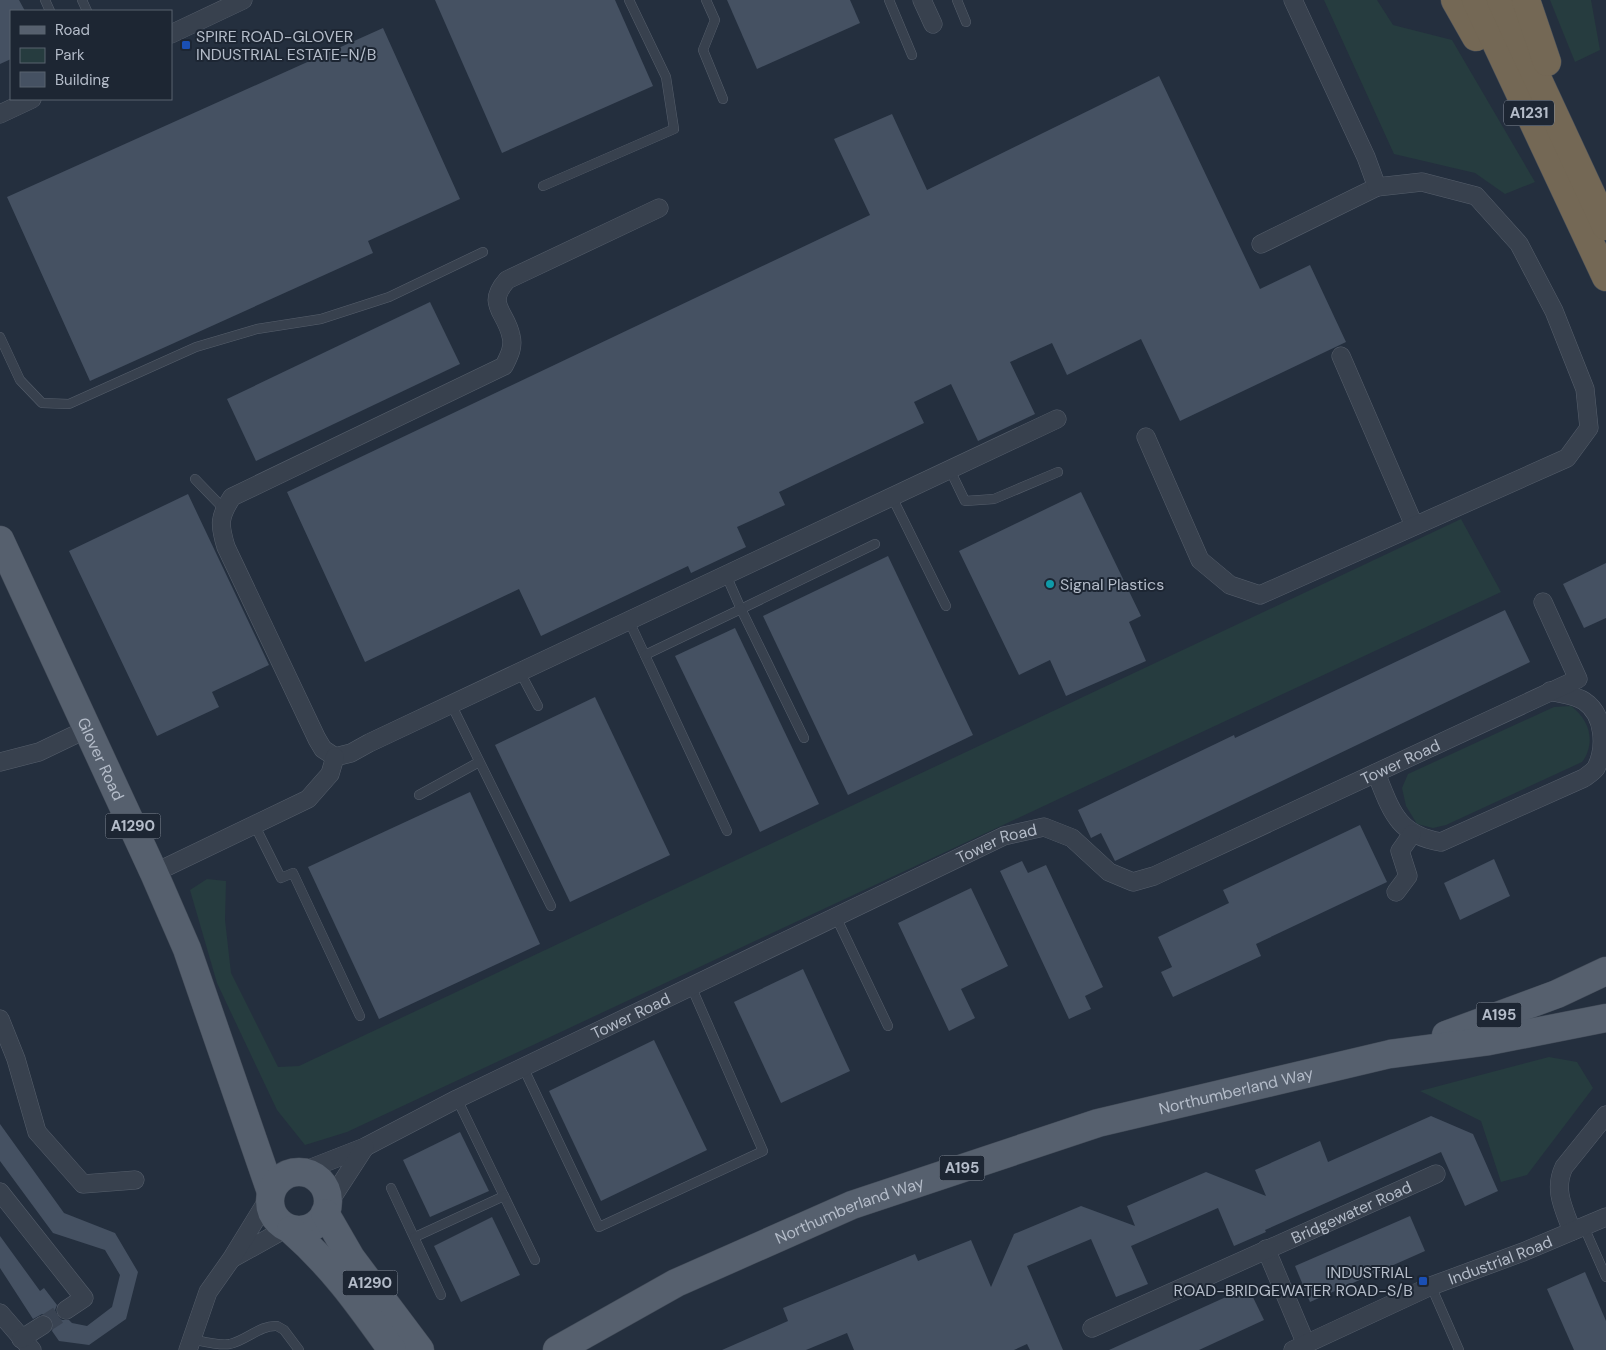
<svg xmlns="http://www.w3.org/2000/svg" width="1606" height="1350" viewBox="0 0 1606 1350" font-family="'DM Sans',sans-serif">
<rect width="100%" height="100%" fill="#242f3e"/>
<g fill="#263c3f">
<polygon points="1324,0 1377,0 1393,25 1452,40 1535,182 1505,194 1475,173 1394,154"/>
<polygon points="1550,0 1591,0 1600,50 1575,62"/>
<polygon points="1461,519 1501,592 347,1132 305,1145 277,1110 217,983 190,890 207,879 226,881 225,920 231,973 278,1067 299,1066"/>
<path d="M1571 706C1590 720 1596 743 1582 762L1446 825 1433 828 1417 824 1406 806 1402 788 1408 774 1554 707Z"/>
<polygon points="1549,1057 1577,1062 1593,1088 1527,1175 1501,1182 1481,1121 1420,1091"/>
</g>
<g fill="#455162">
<polygon points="0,0 19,0 25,11 11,11 11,59 0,64"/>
<polygon points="435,0 615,0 653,86 502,153"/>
<polygon points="727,0 850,0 860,23 757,69"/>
<polygon points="383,28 460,199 368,241 373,253 90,381 7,197"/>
<polygon points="1159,76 1260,289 1310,265 1346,342 1180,421 1141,339 1067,375 1052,343 1010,362 1035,414 978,441 951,384 914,402 924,423 779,492 785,505 737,527 746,547 691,573 688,566 541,636 519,589 365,662 287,492 870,215 834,139 892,114 927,190"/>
<polygon points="430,302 460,364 256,461 227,399"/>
<polygon points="1081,492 1141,616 1129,622 1146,661 1066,696 1050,660 1019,675 959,551"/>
<polygon points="188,494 269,665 212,692 219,707 157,736 69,551"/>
<polygon points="888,556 973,735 848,795 763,616"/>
<polygon points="1606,563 1606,618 1584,628 1563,584"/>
<polygon points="1505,610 1530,662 1115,861 1101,833 1091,838 1078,810 1234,735 1235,738"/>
<polygon points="735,628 819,804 760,832 675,656"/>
<polygon points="595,697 670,855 570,902 495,745"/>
<polygon points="470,792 540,944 379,1019 308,867"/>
<polygon points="1360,825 1387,882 1256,944 1261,956 1173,997 1161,972 1172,967 1158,937 1229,903 1223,890"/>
<polygon points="1494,859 1510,896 1460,920 1444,883"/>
<polygon points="1022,861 1028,873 1046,865 1103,987 1085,996 1091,1009 1069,1019 1000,871"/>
<polygon points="971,888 1008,966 961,989 975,1018 949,1031 898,923"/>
<polygon points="803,969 850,1071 781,1103 734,1002"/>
<polygon points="654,1040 707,1150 601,1201 549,1091"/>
<polygon points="1431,1116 1473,1134 1498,1191 1465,1206 1441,1152 1265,1230 1266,1232 1234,1246 1218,1208 1131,1246 1148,1284 1116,1297 1091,1239 1027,1266 1063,1350 1030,1350 1027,1344 1014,1350 854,1350 847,1333 806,1350 722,1350 788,1321 783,1308 915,1254 918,1261 971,1240 991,1287 1014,1234 1081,1206 1135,1226 1127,1206 1206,1172 1266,1196 1255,1170 1320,1141 1328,1162"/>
<polygon points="0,1124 64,1213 115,1233 138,1272 126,1319 89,1345 59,1341 52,1331 54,1324 47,1315 42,1314 33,1319 0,1268 0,1236 40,1291 44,1288 57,1305 55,1310 57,1316 62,1320 69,1320 72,1323 87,1326 112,1307 120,1275 105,1250 53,1233 0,1161"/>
<polygon points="460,1132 489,1191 430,1217 403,1160"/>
<polygon points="1410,1216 1425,1251 1310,1302 1295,1266"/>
<polygon points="492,1217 520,1275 461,1302 434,1246"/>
<polygon points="1585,1272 1606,1321 1606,1350 1574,1350 1547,1289"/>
<polygon points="1248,1287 1264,1320 1199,1350 1109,1350"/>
</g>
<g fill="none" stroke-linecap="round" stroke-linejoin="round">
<polyline stroke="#3a4453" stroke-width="18" stroke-dasharray="18 9" stroke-linecap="butt" points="43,1325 66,1310"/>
<g stroke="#565f6c" stroke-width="10">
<g id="lane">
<polyline points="45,0 50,11"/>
<polyline points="82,0 87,11"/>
<polyline points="706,0 715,20 703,50 723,99"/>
<polyline points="889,0 912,55"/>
<polyline points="957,0 966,22"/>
<polyline points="543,186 674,129 666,77 629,0"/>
<polyline points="0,337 20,380 42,403 69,404 196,347 257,329 321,319 389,297 483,252"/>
<polyline points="950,470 965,501 994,499 1058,472"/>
<polyline points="195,479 224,509"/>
<polyline points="892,497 946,606"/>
<polyline points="726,575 741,609 875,544"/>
<polyline points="629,621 727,831"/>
<polyline points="645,655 741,609 804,738"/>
<polyline points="520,672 538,706"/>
<polyline points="451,704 551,906"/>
<polyline points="419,795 479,762"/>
<polyline points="254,824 281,878 293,873 360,1016"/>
<polyline points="836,917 888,1026"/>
<polyline points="523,1067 599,1227 763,1151 691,986"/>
<polyline points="457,1099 535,1260"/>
<polyline points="391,1188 441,1295"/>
<polyline points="1584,1227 1606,1277"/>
<polyline points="415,1237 504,1196"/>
<polyline points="1431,1286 1459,1350"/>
<path d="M191 1339C202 1341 218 1346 230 1344 247 1340 260 1325 277 1326L284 1330 299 1350"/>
</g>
</g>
<g stroke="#565f6c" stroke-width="19">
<g id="street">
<polyline points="922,0 933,24"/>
<polyline points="171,34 243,0"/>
<polyline points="0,114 32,99"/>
<polyline points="1261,244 1377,187"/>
<polyline points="1341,356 1414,525"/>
<polyline points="1146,437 1200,560 1230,585 1260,595 1567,458 1589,428 1585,389 1554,311 1519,244 1476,196 1422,182 1377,187 1366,157 1293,0"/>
<path d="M335 757 323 749 317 739 226 547C219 524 219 517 232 497L504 366C509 356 514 347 511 336 506 311 485 305 507 280L659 208"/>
<polyline points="335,757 351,753 369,743 1057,419"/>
<polyline points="0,762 39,752 87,729"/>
<path d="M1376 773C1391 810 1397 835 1441 842L1584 778C1588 775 1593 772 1596 768 1606 748 1605 715 1584 701 1575 695 1561 694 1550 691"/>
<polyline points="154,873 308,799 330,774 335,757"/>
<polyline points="1396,892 1408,876 1400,851 1412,834"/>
<polyline points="0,1019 16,1059 37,1132 83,1184 135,1180"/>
<path id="s1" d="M301 1172 365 1147 457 1099 1004 836 1044 827 1072 838 1109 872 1133 882 1154 876 1578 679 1543 602"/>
<polyline points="0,1192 84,1298 66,1310"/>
<polyline points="328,1204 365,1147"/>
<path d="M1572 1231C1564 1209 1553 1190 1564 1167L1606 1115"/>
<polyline points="1266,1249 1306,1344"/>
<polyline points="233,1258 287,1228"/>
<polyline points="0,1313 32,1350"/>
<path id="s2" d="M1092 1328 1436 1174"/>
<polyline points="21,1339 43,1325"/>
<polyline points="188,1350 208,1292 232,1258 270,1196"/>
<path id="s3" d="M1293 1350 1431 1286 1523 1252 1606 1217"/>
</g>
</g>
<g stroke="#414a57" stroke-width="29">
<g id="primary">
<path id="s4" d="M0 540 154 873 187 949 271 1192"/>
<polyline points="1446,1035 1557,994 1606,971"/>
<circle cx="299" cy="1201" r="29"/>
<polyline points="325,1213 351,1258 420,1350"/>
<path d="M291 1230C334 1268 359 1304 392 1350"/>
<path id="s5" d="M557 1350 676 1283 852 1205 1098 1123 1390 1054 1489 1041 1606 1018"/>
</g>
</g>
<g stroke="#434c59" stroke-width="29">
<g id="highway">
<polyline points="1455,0 1476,37"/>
<polyline points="1476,0 1606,277"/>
<polyline points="1501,0 1606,226"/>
<polyline points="1526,0 1547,62"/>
</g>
</g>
<use href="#lane" stroke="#38414e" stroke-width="9"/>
<use href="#street" stroke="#38414e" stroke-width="18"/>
<use href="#primary" stroke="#56606e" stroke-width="28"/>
<use href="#highway" stroke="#746855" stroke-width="28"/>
</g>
<g fill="#1a4fb4" stroke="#1d2633" stroke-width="2">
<rect x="181" y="40" width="10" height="10" rx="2.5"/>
<rect x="1418" y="1276" width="10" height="10" rx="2.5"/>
</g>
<circle fill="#0f9aa8" stroke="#1d2633" stroke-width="2" cx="1050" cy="584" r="5"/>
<g text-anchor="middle" stroke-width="4" stroke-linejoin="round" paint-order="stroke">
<g fill="#1d2633" stroke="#878f9c" stroke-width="1">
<rect x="1504" y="100.5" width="50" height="25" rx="4"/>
<rect x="105.5" y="813.5" width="55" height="25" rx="4"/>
<rect x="1476.5" y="1002.5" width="45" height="25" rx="4"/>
<rect x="939.5" y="1155.5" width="45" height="25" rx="4"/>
<rect x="342.5" y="1270.5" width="55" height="25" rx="4"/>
</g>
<g font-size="15" font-weight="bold" fill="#b4bcc9">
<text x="1529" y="118">A1231</text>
<text x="133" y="831">A1290</text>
<text x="1499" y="1020">A195</text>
<text x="962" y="1173">A195</text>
<text x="370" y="1288">A1290</text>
</g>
<g font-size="16" fill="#b4bcc9" stroke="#1d2633" text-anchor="start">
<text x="196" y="42">SPIRE ROAD-GLOVER<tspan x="196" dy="18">INDUSTRIAL ESTATE-N/B</tspan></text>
<text x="1060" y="590">Signal Plastics</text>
<text x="1413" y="1278" text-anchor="end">INDUSTRIAL<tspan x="1413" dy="18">ROAD-BRIDGEWATER ROAD-S/B</tspan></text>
</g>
<g font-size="16" fill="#b4bcc9" stroke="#1d2633">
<text dy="6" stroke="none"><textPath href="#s4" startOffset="241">Glover Road</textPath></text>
<text dy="6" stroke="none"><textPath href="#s1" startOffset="1220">Tower Road</textPath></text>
<text dy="6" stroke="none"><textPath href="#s1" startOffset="770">Tower Road</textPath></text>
<text dy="6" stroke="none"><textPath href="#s1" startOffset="365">Tower Road</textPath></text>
<text dy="6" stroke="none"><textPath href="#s5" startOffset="730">Northumberland Way</textPath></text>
<text dy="6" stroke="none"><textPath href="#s5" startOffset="325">Northumberland Way</textPath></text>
<text dy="6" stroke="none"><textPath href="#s2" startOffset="284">Bridgewater Road</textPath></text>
<text dy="6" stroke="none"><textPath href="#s3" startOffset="226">Industrial Road</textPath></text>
</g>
</g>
<rect x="10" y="10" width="162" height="90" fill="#1d2633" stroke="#59626f"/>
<rect x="20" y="26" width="25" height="8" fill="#56606e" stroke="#59626f"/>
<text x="55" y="35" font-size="15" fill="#b4bcc9">Road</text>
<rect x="20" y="48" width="25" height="15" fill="#263c3f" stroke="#59626f"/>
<text x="55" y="60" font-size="15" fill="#b4bcc9">Park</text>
<rect x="20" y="72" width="25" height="15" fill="#455162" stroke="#59626f"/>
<text x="55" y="85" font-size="15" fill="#b4bcc9">Building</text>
</svg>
